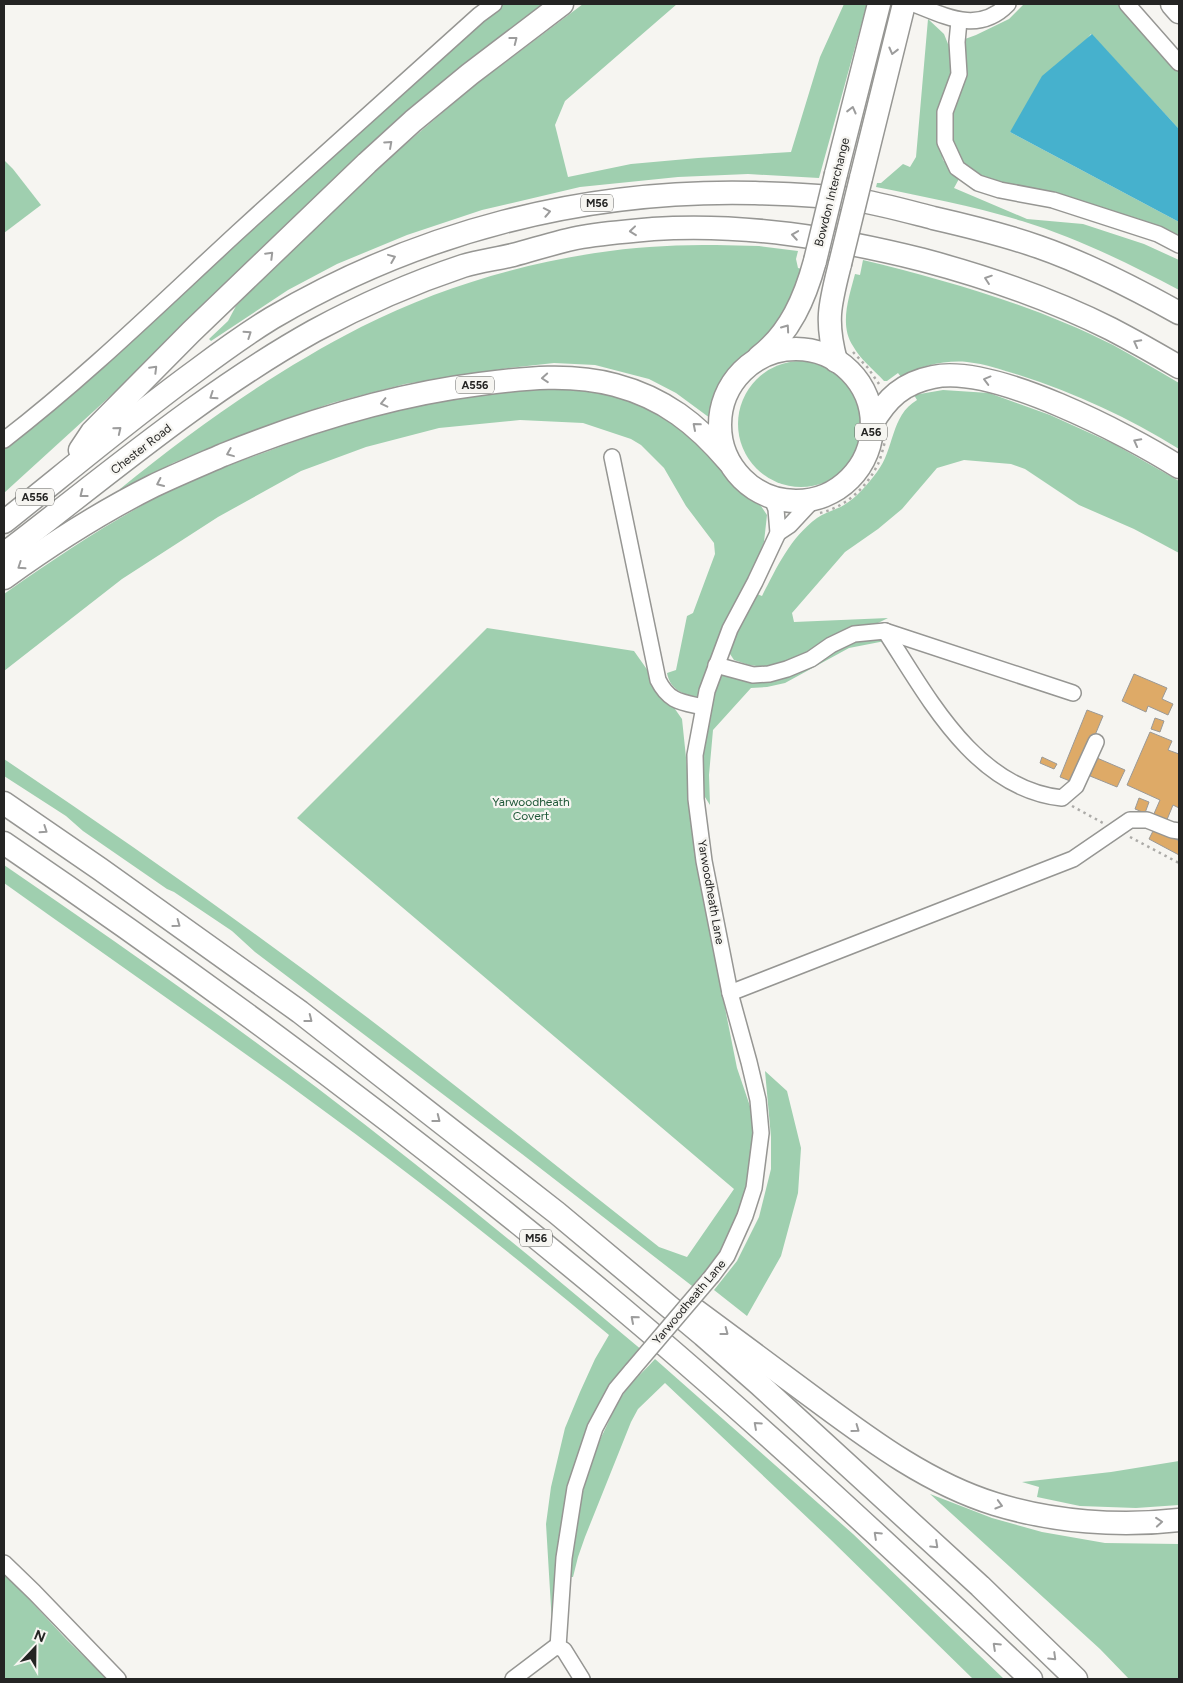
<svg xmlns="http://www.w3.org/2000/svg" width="1183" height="1683" viewBox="0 0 1183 1683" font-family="Figtree,sans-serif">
<rect width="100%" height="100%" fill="#f6f5f1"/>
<g fill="#9fcfaf">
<polygon points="499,4 542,4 516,26 4,493 4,442"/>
<polygon points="583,4 677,4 565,101 555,125 568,177 631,164 698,158 791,152 820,57 844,4 867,4 819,178 748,174 678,177 580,187 482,210 407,235 337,264 288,290 211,341 209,339 228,321 236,306 300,241 388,159 475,85"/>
<polygon points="1024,4 1118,4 1179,72 1179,129 1091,34 1010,132 1179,222 1179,237 1139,219 1061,196 1001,183 973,174 960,160 951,144 950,124 955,101 965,82 966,61 965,39 976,35 1009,19"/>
<path d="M928 19 944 34 948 44H951L953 75 938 137 943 160 960 177 954 188 1027 219 1083 224 1144 244 1179 260V290C1128 263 1077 238 1022 221 974 206 925 197 876 187L877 183H881L903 164 910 167 916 157Z"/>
<polygon points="4,160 13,169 41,205 4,233"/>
<path d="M716 245 759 246 798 251 796 259 798 268 802 269 793 296 782 316 753 352 735 367 722 387 716 404 714 421 676 393 649 379 595 365 554 363 509 368 405 384 332 403 250 432 173 463 122 493 120 489C195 428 275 371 361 327 438 288 525 262 610 251 645 246 680 245 716 245Z"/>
<path d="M863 260C949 281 1034 305 1113 345 1135 357 1157 370 1179 383V449C1130 418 1075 393 1019 375 1002 370 986 364 967 362 945 360 920 366 901 377L898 373 887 381H884C874 370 860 359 853 346 839 325 849 297 855 274L860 275Z"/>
<circle cx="801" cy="424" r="63"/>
<path d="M542 387 595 391 625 399 651 410 676 424 716 458 734 481 761 506 767 515 764 542 757 560 750 579 719 637 699 698C684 695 670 690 667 673L676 670 687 616 693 613 715 554 714 543 686 506 664 468 641 445 631 439 583 423 520 420 439 428 366 447 301 471 218 517 122 579 4 671V594C58 556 112 520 171 490 201 475 234 463 266 452 308 436 352 421 396 411 444 400 493 394 542 387Z"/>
<path d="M943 390 989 393 1050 415 1114 444 1179 481V553L1134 529 1079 505 1025 469 1011 464 964 460 937 468 902 509 878 529 845 552 792 613 794 622 888 618 876 624 845 630 805 656 783 665 764 667 749 665 734 660 728 651V646L757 594 762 596C777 567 790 538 817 518 825 512 836 510 844 505 857 497 868 484 877 472 895 449 890 416 917 400L914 395Z"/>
<path d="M487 628 634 651 682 719 694 834 722 993 737 1068 753 1115 755 1151 750 1191 729 1241 696 1289 522 1154 255 952 232 931 174 892 167 889 83 831 66 816 4 776V759C141 851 277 947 407 1048 492 1114 575 1181 659 1247L687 1257 734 1189 297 818Z"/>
<polygon points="881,633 885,641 849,648 785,683 767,687 751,688 713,730 709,775 710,805 703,794 701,767 705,716 717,681 722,676 730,674 766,677 853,636"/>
<path d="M4 865C109 937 214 1010 316 1087 428 1172 536 1261 643 1351L579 1462 567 1490 561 1538 556 1621 552 1624 546 1524 551 1487 565 1428 580 1392 595 1359 609 1335C537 1275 464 1216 390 1160 263 1064 133 975 4 883Z"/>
<polygon points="765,1071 787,1091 801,1148 798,1193 781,1256 747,1316 714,1290 737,1261 759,1217 771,1169 771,1137"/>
<path d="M655 1359 853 1534 1004 1679H973L830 1539 665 1383 638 1409 631 1422 585 1537 578 1557 573 1577H569C575 1524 583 1472 608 1423 614 1410 621 1395 631 1384 639 1375 647 1368 655 1359Z"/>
<polygon points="1179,1461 1179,1505 1136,1508 1080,1506 1037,1497 1039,1487 1022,1482 1111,1472"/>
<polygon points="930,1494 992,1518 1042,1532 1105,1543 1179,1544 1179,1679 1129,1679 1100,1649"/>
<polygon points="4,1574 11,1580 66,1639 107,1679 4,1679"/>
</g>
<polygon fill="#46b1cd" points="1092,34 1179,129 1179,222 1010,132 1042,76"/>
<g fill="#deaa67" stroke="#9b9996">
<polygon points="1134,674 1167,688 1162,699 1173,704 1168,715 1148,706 1146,712 1122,701"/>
<polygon points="1087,710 1103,716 1075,783 1060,777"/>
<polygon points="1155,718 1164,721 1160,732 1151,729"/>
<polygon points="1150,732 1172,741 1168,750 1179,754 1179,808 1173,805 1166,822 1153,816 1160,800 1127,785"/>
<polygon points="1042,757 1057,764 1054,769 1040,763"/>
<polygon points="1097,758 1125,770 1117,787 1090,776"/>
<polygon points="1139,798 1149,802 1145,813 1135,809"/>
<polygon points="1155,827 1179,841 1179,855 1149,839"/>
</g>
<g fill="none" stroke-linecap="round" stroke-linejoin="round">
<g stroke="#969693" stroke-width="18">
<g id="minor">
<path d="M914 4C947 17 979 34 1008 4"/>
<polyline points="1127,4 1179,63"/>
<polyline points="959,21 957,42 959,74 945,112 945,142 957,168 978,183 1000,190 1053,200 1158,234 1179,245"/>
<path d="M4 440C87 376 161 303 238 232 318 159 399 87 479 15L494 4"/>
<path d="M612 457 658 680C669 702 681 702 703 707"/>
<polyline points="778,533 790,525 815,498"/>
<polyline points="885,631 1073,693"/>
<path d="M716 665 753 675 769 674 787 669 811 659 831 645 854 634 885 631C928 697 975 789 1062 798L1076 786 1096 742"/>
<polyline points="730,993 1073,859 1130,820 1147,820 1172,830 1179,831"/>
<polyline points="712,1276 727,1256 745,1216 754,1188 761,1133 758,1100 749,1062 730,993 704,861 696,799 695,755 707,691 730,629 755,582 778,533 776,509 771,496"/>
<polyline points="4,1563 34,1592 118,1679"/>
<polyline points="558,1647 564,1558 575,1488 595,1428 616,1389 632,1370"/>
<polyline points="558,1647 564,1650 582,1679"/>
<polyline points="513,1679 554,1648 558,1647"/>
</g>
</g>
<g stroke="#969693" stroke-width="25">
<g id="highway">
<polyline points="1172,4 1179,12"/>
<polyline points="836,174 879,4"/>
<polyline points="861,178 904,4"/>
<circle cx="796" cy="425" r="76"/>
<path d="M759 357C790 333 805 298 815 261"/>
<path d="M836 361C825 320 830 304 840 264"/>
<path d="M872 424C887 398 903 383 933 377 993 364 1127 434 1179 467"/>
<polyline points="80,450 92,432 191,332 367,163 413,121 470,74 562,4"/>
<path d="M4 522C68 471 131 418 197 370 221 352 246 334 272 318 418 232 584 189 754 193 786 194 819 195 851 199 878 203 906 211 933 218 968 226 1005 235 1039 247 1088 264 1134 288 1179 313"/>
<path d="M4 554C105 477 203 393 314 331 362 305 412 283 463 266 479 261 497 259 513 255 536 249 559 241 582 237 605 233 630 231 653 229 744 223 835 238 923 260 987 277 1051 299 1111 329 1134 341 1157 354 1179 367"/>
<path d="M4 578C51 544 101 512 153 486 176 475 200 465 223 455 305 422 392 395 480 384 525 378 571 373 615 385 664 398 697 424 729 462"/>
<polyline points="4,803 100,869 300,1012 557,1213 703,1335 759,1384 980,1586 1076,1679"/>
<path d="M4 843C211 984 413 1134 606 1295 752 1417 892 1548 1031 1679"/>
<path d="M691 1307C733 1338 776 1370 819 1402 873 1442 930 1484 995 1504 1054 1522 1119 1527 1179 1520"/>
</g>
</g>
<g stroke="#acaba8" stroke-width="2.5" stroke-dasharray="2.5 4" stroke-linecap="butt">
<polyline points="853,352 868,368 879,384"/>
<path d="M820 513C846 507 867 487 878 464 882 455 884 444 887 434"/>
<polyline points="1072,806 1103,823"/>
<polyline points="1130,837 1179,863"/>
</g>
<use href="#minor" stroke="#fff" stroke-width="15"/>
<use href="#highway" stroke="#fff" stroke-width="22"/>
<g stroke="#969693" stroke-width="18" stroke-linecap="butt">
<polyline id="minor-bridge" points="632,1370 712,1276"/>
</g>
<g stroke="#969693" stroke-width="25" stroke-linecap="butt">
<g id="highway-bridge">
<polyline points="815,261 836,174"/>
<polyline points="840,264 861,178"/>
</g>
</g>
<use href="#minor-bridge" stroke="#fff" stroke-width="15"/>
<use href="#highway-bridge" stroke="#fff" stroke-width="22"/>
</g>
<defs><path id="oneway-chevron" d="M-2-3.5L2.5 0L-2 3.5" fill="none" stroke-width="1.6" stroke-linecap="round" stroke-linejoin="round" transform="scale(1.25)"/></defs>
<g stroke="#9c9c9c">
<use href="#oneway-chevron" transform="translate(514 40) rotate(-38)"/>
<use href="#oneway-chevron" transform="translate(893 51) rotate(104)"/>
<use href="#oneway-chevron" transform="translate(852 110) rotate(-76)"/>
<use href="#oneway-chevron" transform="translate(389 144) rotate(-42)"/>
<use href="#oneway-chevron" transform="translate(547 212) rotate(-11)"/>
<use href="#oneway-chevron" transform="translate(633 231) rotate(174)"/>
<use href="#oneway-chevron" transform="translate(795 235) rotate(-171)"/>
<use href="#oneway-chevron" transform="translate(270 255) rotate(-45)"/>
<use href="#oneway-chevron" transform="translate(392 258) rotate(-22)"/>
<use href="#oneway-chevron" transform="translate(988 279) rotate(-161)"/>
<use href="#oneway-chevron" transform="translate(786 328) rotate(-55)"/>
<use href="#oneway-chevron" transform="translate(248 334) rotate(-34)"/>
<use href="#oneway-chevron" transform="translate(1137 343) rotate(-152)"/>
<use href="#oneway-chevron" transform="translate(154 369) rotate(-45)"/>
<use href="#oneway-chevron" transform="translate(545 378) rotate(176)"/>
<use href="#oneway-chevron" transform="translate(987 380) rotate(-165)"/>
<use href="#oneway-chevron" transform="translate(213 396) rotate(146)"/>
<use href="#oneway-chevron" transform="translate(384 403) rotate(167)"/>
<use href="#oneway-chevron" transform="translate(696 426) rotate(-139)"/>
<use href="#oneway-chevron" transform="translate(118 430) rotate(-39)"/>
<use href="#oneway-chevron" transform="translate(1137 442) rotate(-152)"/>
<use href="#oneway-chevron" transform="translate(230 453) rotate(158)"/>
<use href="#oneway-chevron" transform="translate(160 483) rotate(155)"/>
<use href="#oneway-chevron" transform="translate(83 494) rotate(142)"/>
<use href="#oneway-chevron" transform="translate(21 566) rotate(146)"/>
<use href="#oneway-chevron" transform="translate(44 830) rotate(34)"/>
<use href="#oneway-chevron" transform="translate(177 924) rotate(36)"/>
<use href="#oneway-chevron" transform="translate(309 1019) rotate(38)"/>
<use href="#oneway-chevron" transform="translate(437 1119) rotate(38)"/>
<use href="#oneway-chevron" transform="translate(634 1319) rotate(-139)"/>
<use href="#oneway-chevron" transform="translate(725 1332) rotate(37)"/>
<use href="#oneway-chevron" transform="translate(757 1425) rotate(-138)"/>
<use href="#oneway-chevron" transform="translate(856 1429) rotate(36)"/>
<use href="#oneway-chevron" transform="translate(999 1505) rotate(16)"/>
<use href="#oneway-chevron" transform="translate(1159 1522) rotate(-5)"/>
<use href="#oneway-chevron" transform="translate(877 1535) rotate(-137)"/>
<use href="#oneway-chevron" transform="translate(935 1545) rotate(43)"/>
<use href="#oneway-chevron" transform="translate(996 1646) rotate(-137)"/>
<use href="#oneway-chevron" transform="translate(1053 1657) rotate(44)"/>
</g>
<g text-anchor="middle" stroke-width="4.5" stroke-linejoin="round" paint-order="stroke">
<g fill="#f6f5f1" stroke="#636361" stroke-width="1">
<rect x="581" y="194.5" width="32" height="17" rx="4"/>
<rect x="456" y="376.5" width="38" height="17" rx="4"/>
<rect x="855" y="423.5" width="32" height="17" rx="4"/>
<rect x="16" y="488.5" width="38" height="17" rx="4"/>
<rect x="520" y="1229.5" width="32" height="17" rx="4"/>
</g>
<g font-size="11" font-weight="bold" fill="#242423">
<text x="597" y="207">M56</text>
<text x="475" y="389">A556</text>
<text x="871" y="436">A56</text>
<text x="35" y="501">A556</text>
<text x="536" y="1242">M56</text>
</g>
<g font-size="12" fill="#242423" stroke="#f6f5f1">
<text transform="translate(832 192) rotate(-76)" y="4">Bowdon Interchange</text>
<text transform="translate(141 449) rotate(-38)" y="4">Chester Road</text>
<text transform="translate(711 892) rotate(80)" y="4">Yarwoodheath Lane</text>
<text transform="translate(689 1302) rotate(-50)" y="4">Yarwoodheath Lane</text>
</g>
<g font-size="12" fill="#1e5737" stroke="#f6f5f1">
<text x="531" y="806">Yarwoodheath<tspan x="531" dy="14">Covert</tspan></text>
</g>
</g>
<rect width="1183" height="1683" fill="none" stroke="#242423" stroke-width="10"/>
<g transform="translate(35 1648) rotate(22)" stroke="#f6f5f1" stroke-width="4" paint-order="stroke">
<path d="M0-4L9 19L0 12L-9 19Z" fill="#242423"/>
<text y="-8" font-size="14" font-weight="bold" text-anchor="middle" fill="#242423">N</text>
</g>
</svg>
